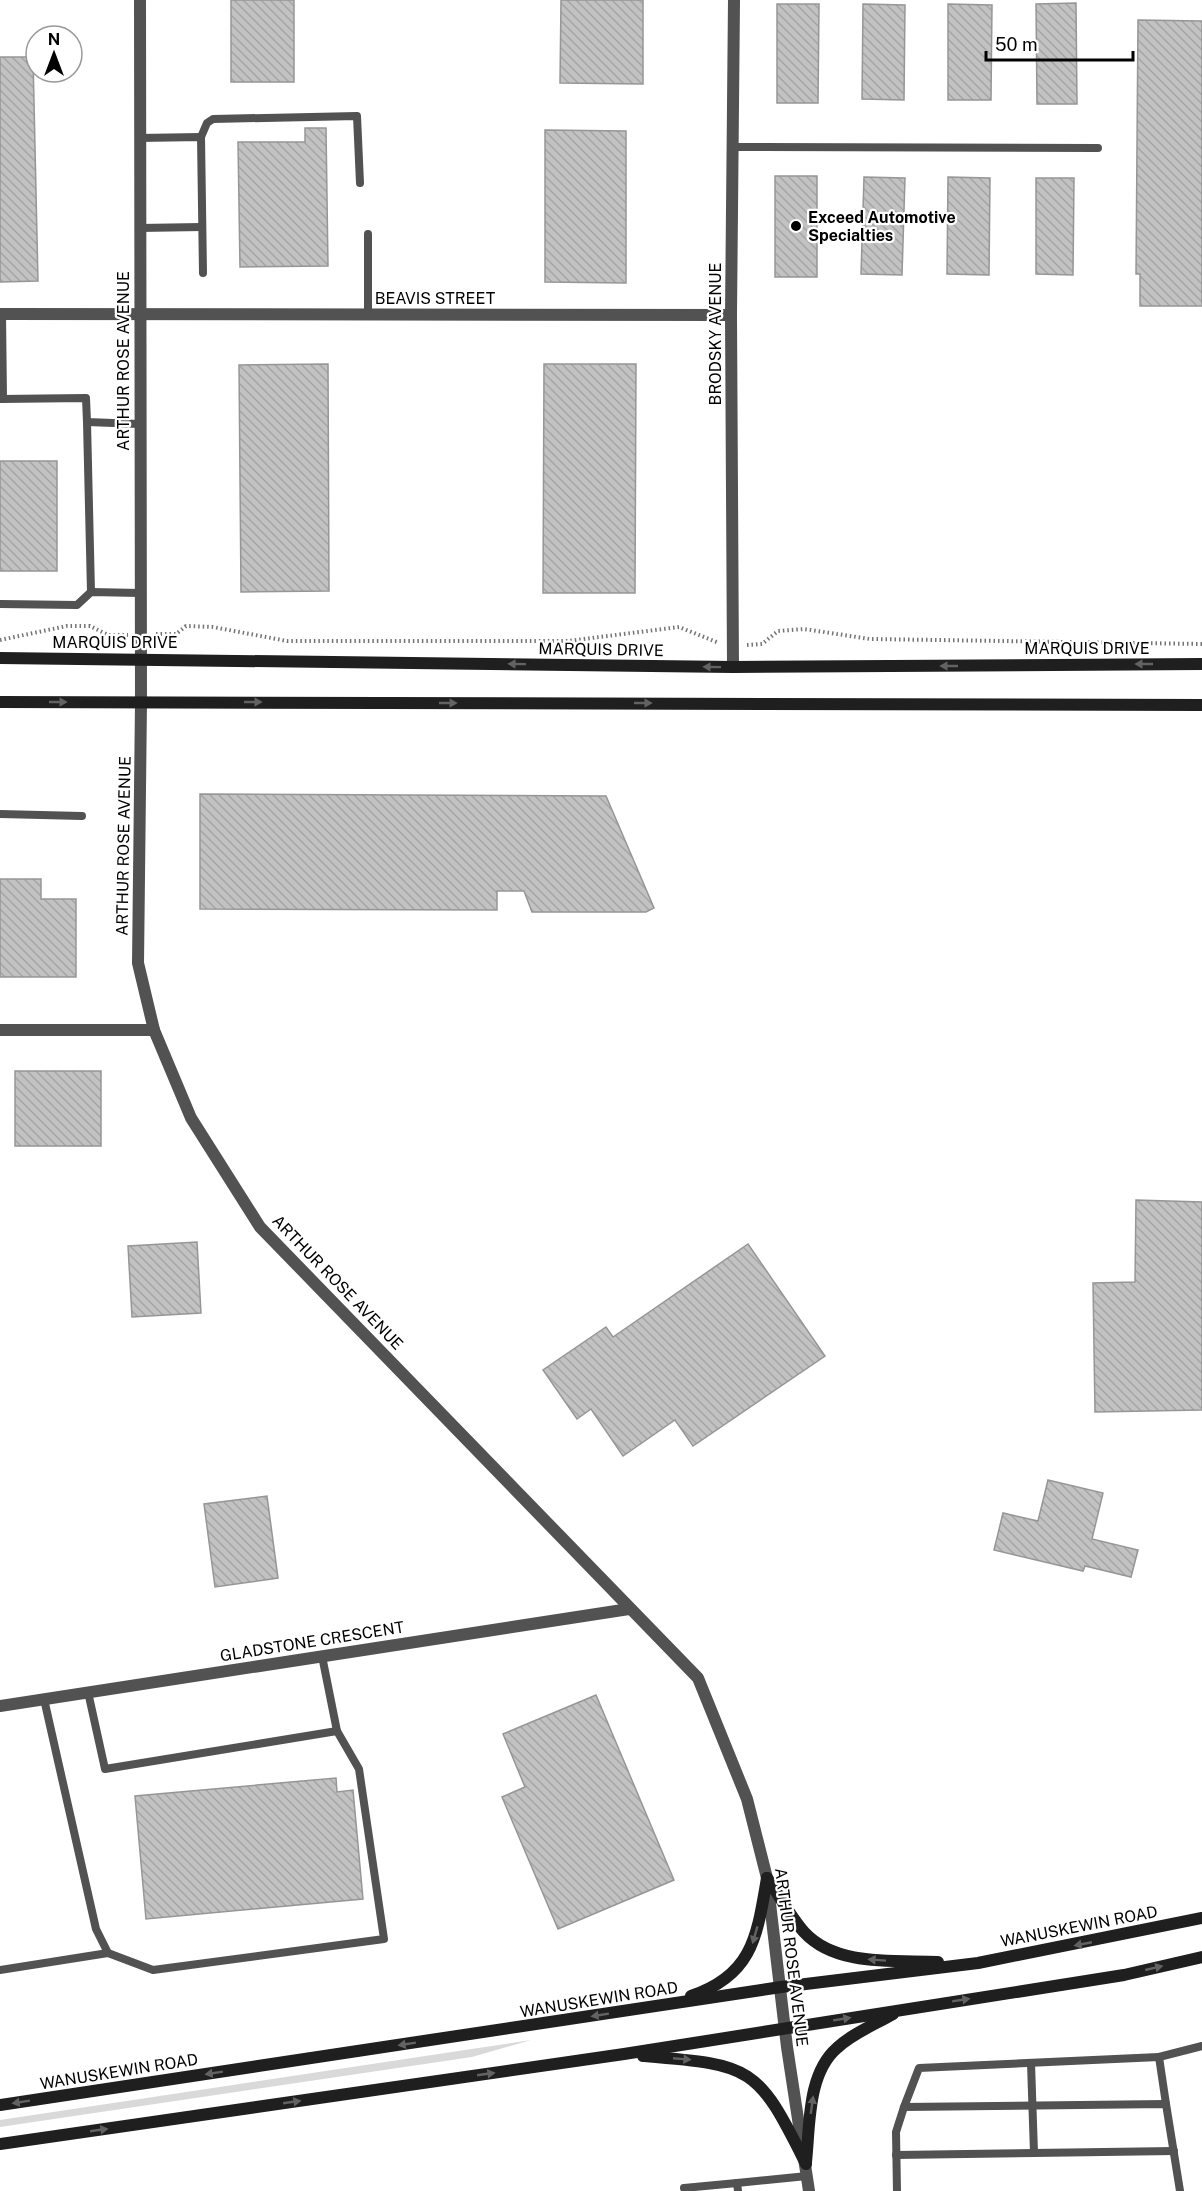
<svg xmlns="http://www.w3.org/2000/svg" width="1202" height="2191" viewBox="0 0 1202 2191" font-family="'Public Sans',sans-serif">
<defs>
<pattern id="building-back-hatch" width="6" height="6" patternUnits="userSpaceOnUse" patternTransform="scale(1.5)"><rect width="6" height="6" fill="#c2c2c2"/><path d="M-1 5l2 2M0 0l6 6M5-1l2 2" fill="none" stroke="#a5a5a5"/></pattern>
</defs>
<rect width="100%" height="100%" fill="#fff"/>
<polygon fill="#d9d9d9" points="531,2040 472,2057 0,2127 0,2120"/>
<g fill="url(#building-back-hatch)" stroke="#969696" stroke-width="1.5">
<rect x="231" y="0" width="63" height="82"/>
<polygon points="561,0 643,0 643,84 560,83"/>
<polygon points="1076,3 1077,104 1037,104 1036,4"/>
<polygon points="777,4 819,4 818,103 777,103"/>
<polygon points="863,4 905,5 904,100 862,99"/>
<polygon points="948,4 992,5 991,100 948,100"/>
<polygon points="1138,20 1202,21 1202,306 1140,306 1140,274 1136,274"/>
<polygon points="0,57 33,57 38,281 0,282"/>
<polygon points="305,128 326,128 328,266 240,267 238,142 305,142"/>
<polygon points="545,130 626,131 626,283 545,282"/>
<rect x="775" y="176" width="42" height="101"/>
<polygon points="864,177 905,178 902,275 861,274"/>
<polygon points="948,177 990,178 989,275 947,274"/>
<polygon points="1036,178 1074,178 1073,275 1036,274"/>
<polygon points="328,364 329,591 241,592 239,365"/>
<polygon points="544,364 636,364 635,593 543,593"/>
<rect x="0" y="461" width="57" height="110"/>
<polygon points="200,794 606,796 654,908 646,912 532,912 524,891 497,891 497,910 200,909"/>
<polygon points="0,879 41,879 41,899 76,899 76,977 0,977"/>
<rect x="15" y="1071" width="86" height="75"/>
<polygon points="1136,1200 1202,1202 1202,1410 1095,1412 1093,1283 1135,1282"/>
<polygon points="197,1242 201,1313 132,1317 128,1246"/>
<polygon points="748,1244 825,1356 693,1446 675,1420 623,1456 591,1409 577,1419 543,1370 606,1327 613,1337"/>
<polygon points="1048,1480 1103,1493 1092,1539 1138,1550 1131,1577 1085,1566 1083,1571 994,1550 1003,1513 1038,1521"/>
<polygon points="267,1496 278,1578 215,1587 204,1504"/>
<polygon points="596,1695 674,1880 558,1929 502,1797 525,1787 503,1734"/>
<polygon points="336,1778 337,1792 353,1790 363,1899 146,1919 135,1796"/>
</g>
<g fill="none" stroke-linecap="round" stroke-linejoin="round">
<g stroke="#747474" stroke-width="4" stroke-dasharray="1.5 3" stroke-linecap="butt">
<polyline points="156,634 176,634 186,626 213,627 287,641 568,641 679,627 719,643"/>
<polyline points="0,640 67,626 90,626 108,635 128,635"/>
<polyline points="747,645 762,644 778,631 804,629 870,639 1202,644"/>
</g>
<g stroke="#525252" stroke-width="8">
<polyline points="201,137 207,123 213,119 357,116 360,183"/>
<polyline points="139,138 201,137 203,273"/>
<polyline points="734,147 1098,148"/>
<polyline points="139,228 202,227"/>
<polyline points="2,314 3,399"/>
<polyline points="368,314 368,234"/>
<polyline points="0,399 86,398 87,422 140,424"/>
<polyline points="87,422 91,592"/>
<polyline points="0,604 77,605 91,592 140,593"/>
<polyline points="0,814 82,816"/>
<polyline points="88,1692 105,1769 337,1731 322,1656"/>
<polyline points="44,1699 96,1929 108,1953 153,1970 384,1939 359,1769 337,1731"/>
<polyline points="0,1970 108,1953"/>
<polyline points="1159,2057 1202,2046"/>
<polyline points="1031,2063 1034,2153"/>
<polyline points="904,2107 919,2068 1159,2057 1166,2104"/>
<polyline points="896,2155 1174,2151"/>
<polyline points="737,2183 807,2176"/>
<polyline points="684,2188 737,2183 738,2191"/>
<polyline points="897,2191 896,2132 904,2107 1166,2104 1180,2191"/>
</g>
<g stroke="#525252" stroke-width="12">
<polyline points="0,314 731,315"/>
<polyline points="733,667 731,315 734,0"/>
<polyline points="0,1030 154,1030"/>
<polyline points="0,1706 629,1609"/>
</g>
<polyline stroke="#525252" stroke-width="12" points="140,0 141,702 138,963 154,1030 191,1118 260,1227 698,1678 747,1799 767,1878 787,2047 809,2191"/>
<g stroke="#1f1f1f" stroke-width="12">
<polyline points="0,658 733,667 1202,664"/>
<polyline points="0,702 1202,705"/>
<path d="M767 1878C779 1895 790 1916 804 1932 836 1967 895 1960 938 1962"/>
<path d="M691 1996C753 1975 757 1936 767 1878"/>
<path d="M643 2056C752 2065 757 2065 806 2164"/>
<polyline points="0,2105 781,1987 978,1963 1202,1918"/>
<polyline points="0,2144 624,2054 1124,1975 1202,1957"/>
<path d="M806 2162C810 2126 807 2074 837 2048 853 2033 874 2025 893 2014"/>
</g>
</g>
<defs><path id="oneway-solid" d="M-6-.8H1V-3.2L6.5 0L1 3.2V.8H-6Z" transform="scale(1.5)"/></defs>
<g fill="#626262">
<use href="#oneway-solid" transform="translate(517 664) rotate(-179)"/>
<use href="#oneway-solid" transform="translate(1144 664) rotate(180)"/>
<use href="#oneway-solid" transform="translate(949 666) rotate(180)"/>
<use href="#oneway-solid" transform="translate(712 667) rotate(-179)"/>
<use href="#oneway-solid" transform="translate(58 702)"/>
<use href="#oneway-solid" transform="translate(253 702)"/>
<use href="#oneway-solid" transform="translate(448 703)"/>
<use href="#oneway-solid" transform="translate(643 703)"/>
<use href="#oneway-solid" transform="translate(755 1935) rotate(106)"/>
<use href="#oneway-solid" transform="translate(1083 1944) rotate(169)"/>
<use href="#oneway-solid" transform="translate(877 1960) rotate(-176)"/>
<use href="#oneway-solid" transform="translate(1154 1968) rotate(-13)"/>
<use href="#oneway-solid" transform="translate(961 2000) rotate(-9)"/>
<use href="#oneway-solid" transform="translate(600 2015) rotate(171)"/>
<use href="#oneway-solid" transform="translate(842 2019) rotate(-9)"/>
<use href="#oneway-solid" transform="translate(407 2044) rotate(171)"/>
<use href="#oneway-solid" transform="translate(682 2059) rotate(5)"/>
<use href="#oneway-solid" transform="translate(214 2073) rotate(171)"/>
<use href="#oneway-solid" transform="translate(486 2074) rotate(-8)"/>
<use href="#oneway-solid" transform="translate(21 2102) rotate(171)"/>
<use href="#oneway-solid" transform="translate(292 2102) rotate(-8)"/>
<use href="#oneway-solid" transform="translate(812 2105) rotate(-82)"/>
<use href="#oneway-solid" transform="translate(99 2130) rotate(-8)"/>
</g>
<circle fill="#000" stroke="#fff" stroke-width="2" cx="796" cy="226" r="6"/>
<g text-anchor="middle" stroke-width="4.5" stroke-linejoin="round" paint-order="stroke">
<g font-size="16" font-weight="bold" fill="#000" stroke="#fff" text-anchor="start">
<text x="808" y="223">Exceed Automotive<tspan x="808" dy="18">Specialties</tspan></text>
</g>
<g font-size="16" fill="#000" stroke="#fff">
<text x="435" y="304">BEAVIS STREET</text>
<text transform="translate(715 334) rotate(-90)" y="6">BRODSKY AVENUE</text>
<text transform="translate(123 361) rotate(-90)" y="6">ARTHUR ROSE AVENUE</text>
<text x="115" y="648">MARQUIS DRIVE</text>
<text x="1087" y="654">MARQUIS DRIVE</text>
<text transform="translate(601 649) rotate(1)" y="6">MARQUIS DRIVE</text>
<text transform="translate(123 846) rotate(-89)" y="6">ARTHUR ROSE AVENUE</text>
<text transform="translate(338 1282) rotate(46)" y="6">ARTHUR ROSE AVENUE</text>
<text transform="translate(312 1641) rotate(-9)" y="6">GLADSTONE CRESCENT</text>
<text transform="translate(1079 1926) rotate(-11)" y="6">WANUSKEWIN ROAD</text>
<text transform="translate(792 1957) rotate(83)" y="6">ARTHUR ROSE AVENUE</text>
<text transform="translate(599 1999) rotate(-9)" y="6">WANUSKEWIN ROAD</text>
<text transform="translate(119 2071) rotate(-9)" y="6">WANUSKEWIN ROAD</text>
</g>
</g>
<g transform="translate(54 54)"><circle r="28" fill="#ffffff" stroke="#999999" stroke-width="1.5"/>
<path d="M0-4.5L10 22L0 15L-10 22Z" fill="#000000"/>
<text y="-9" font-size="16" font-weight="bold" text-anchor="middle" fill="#000000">N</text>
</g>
<path d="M986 51v9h147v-9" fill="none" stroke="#000000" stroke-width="3"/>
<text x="995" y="51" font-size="18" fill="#000000" stroke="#ffffff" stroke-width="4.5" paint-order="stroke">50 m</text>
</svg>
